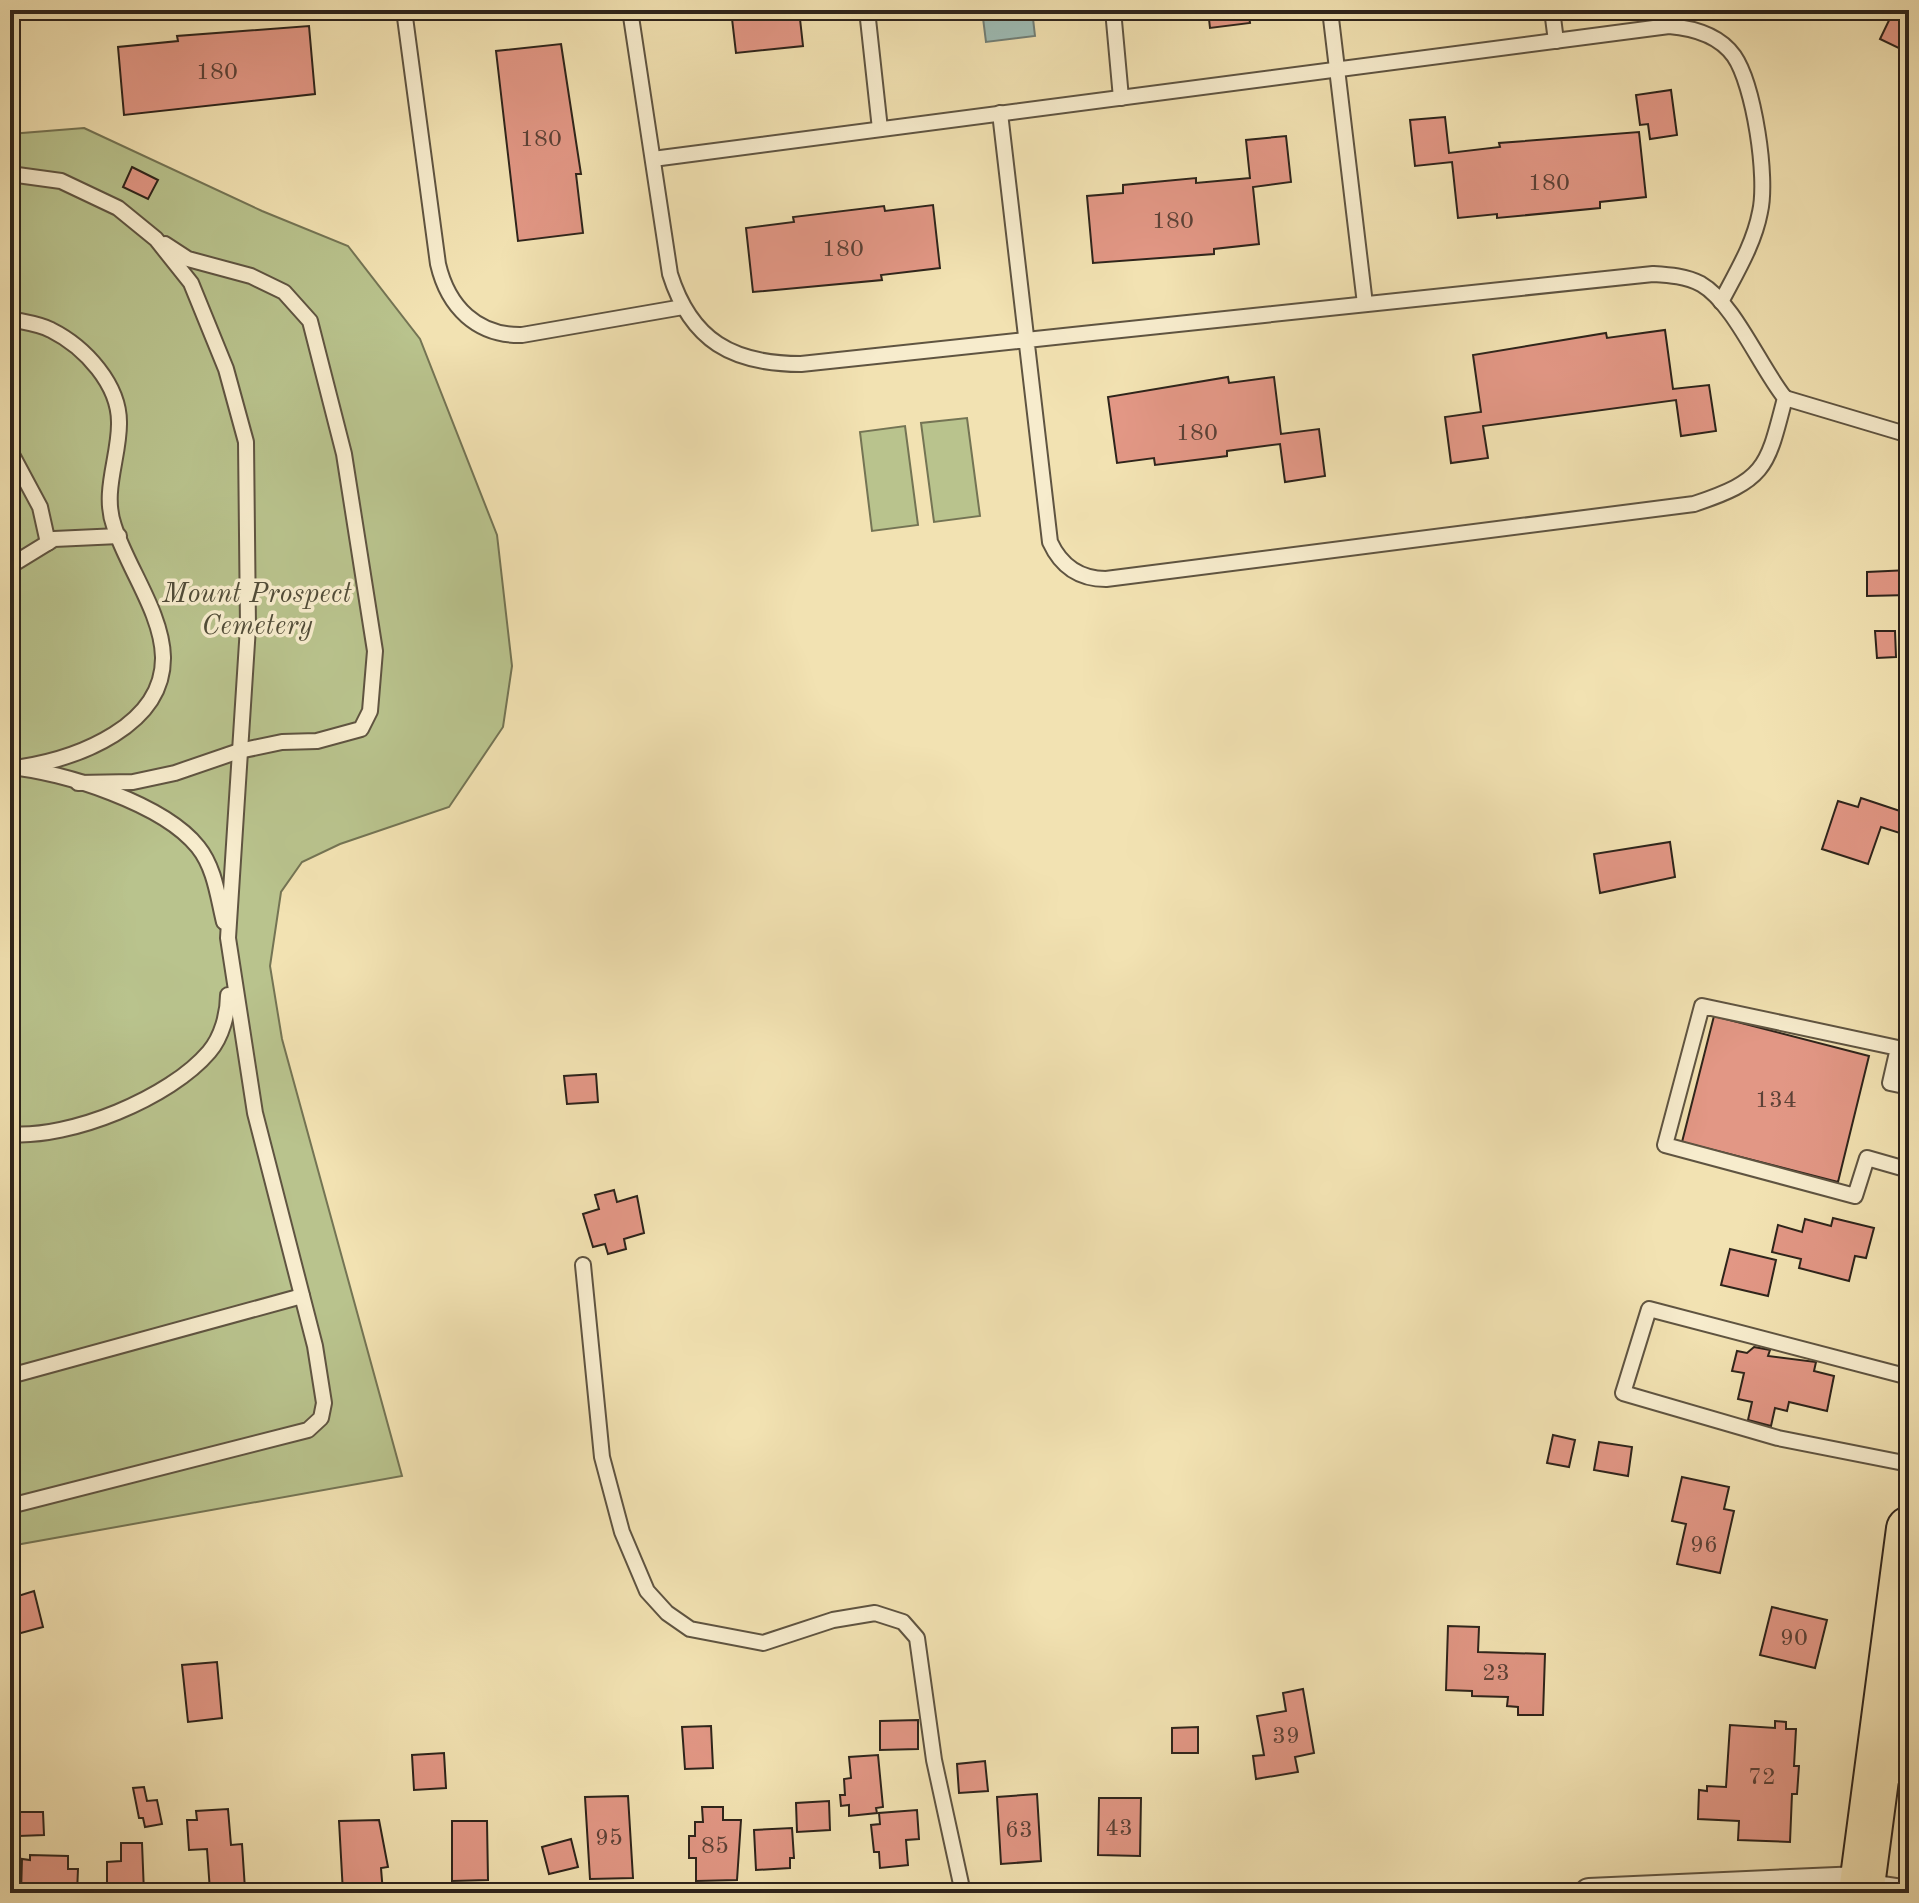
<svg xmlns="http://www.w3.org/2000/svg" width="1919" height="1903" viewBox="0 0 1919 1903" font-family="'Old Standard TT',serif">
<rect width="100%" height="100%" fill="#f2e2b2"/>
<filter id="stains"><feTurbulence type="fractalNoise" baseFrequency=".0025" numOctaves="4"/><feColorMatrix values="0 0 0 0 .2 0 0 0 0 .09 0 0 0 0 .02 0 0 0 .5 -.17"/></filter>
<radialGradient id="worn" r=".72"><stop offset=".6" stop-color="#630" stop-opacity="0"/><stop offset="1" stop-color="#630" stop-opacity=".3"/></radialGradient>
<g fill="#b9c38d" stroke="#747454" stroke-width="2">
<polygon points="84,128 262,211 348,246 420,339 497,535 512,666 503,727 449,807 340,844 302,862 281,892 270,966 282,1039 402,1476 10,1546 10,134"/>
<polygon points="967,418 980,516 934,522 921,423"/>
<polygon points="905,426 918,525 872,531 860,432"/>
</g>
<polygon fill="#9dbcb5" stroke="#717f77" stroke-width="2" points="982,10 1032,10 1035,36 986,42"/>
<g fill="#e29785" stroke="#2e241b" stroke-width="2">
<polygon points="731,10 799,10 803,46 736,53"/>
<polygon points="1208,10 1248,10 1250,23 1210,28"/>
<polygon points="1894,10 1909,10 1909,53 1880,39"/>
<polygon points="309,26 315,94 124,115 118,47 178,41 177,36"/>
<polygon points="561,44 581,174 576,174 583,233 518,241 496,51"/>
<polygon points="1671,90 1677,135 1650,139 1648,124 1640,125 1636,95"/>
<polygon points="1445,117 1449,153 1500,147 1499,143 1639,132 1646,197 1600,202 1600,208 1497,218 1497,214 1458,218 1452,162 1415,166 1410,120"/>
<polygon points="1286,136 1291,182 1253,187 1259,244 1214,249 1214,254 1093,263 1087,196 1123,193 1123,185 1196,178 1196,183 1250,178 1246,140"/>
<polygon points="132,167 158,180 148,199 123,187"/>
<polygon points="933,205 940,268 881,275 882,280 753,292 746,228 794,222 793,217 884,206 885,211"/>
<polygon points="1665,330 1673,389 1709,385 1716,431 1681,436 1676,400 1483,426 1488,458 1451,463 1445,417 1481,412 1473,355 1606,333 1607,338"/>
<polygon points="1228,377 1229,383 1274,377 1281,434 1319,429 1325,476 1285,482 1280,444 1227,451 1227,456 1155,465 1154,458 1117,463 1108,397"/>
<polygon points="1909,570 1909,595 1867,596 1867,572"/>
<polygon points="1875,631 1895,631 1896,657 1877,658"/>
<polygon points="1861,798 1909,814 1909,836 1881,827 1868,864 1822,849 1838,801 1858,807"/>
<polygon points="1670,842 1675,877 1600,893 1594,854"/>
<polygon points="1714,1016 1869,1056 1838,1182 1682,1142"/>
<polygon points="596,1074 598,1102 567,1104 564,1076"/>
<polygon points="614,1190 617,1202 637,1196 644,1233 624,1239 626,1249 608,1254 605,1244 593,1247 583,1214 599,1209 595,1195"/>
<polygon points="1833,1218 1874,1228 1866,1258 1855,1256 1849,1281 1799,1268 1801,1259 1772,1252 1778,1225 1802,1232 1805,1219 1831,1226"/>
<polygon points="1730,1249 1776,1260 1768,1296 1721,1285"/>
<polygon points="1754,1347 1770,1350 1768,1356 1816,1362 1814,1371 1834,1376 1827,1411 1789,1402 1787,1411 1775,1408 1771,1426 1748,1420 1752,1402 1738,1399 1744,1373 1732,1371 1737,1351 1747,1353"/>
<polygon points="1553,1435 1575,1440 1569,1467 1547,1463"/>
<polygon points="1599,1442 1632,1447 1628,1476 1594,1470"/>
<polygon points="1682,1477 1729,1487 1724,1509 1734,1511 1720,1573 1677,1564 1686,1524 1672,1521"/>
<polygon points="10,1578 15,1597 34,1591 43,1627 10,1636"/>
<polygon points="1772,1607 1827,1620 1815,1668 1760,1655"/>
<polygon points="1448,1626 1479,1627 1478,1652 1545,1654 1543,1715 1518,1715 1518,1707 1507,1706 1508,1697 1472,1696 1472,1691 1446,1690"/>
<polygon points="217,1662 222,1718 188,1722 182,1665"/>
<polygon points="1303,1689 1314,1753 1295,1757 1298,1772 1256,1779 1253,1756 1264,1755 1257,1716 1286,1711 1283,1693"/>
<polygon points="918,1720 918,1749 880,1750 880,1721"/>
<polygon points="1775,1721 1786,1722 1786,1729 1796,1729 1794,1766 1799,1766 1797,1794 1792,1794 1790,1842 1738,1840 1739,1821 1698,1819 1699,1790 1707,1791 1707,1786 1726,1787 1730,1725 1775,1728"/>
<polygon points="711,1726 713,1768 685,1769 682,1727"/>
<polygon points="1198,1727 1198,1753 1172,1753 1172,1728"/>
<polygon points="444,1753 446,1788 414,1790 412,1755"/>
<polygon points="878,1755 883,1807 876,1808 877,1813 849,1816 849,1805 841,1806 840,1795 845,1795 844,1779 851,1778 849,1757"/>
<polygon points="985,1761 988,1791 959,1793 957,1764"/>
<polygon points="144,1787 147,1801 157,1800 162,1824 145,1827 143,1818 139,1818 133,1788"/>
<polygon points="1037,1794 1041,1861 1001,1864 997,1797"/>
<polygon points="628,1796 633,1878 590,1879 585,1797"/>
<polygon points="1099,1798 1141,1798 1140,1856 1098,1855"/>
<polygon points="829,1801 830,1830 797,1832 796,1803"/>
<polygon points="702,1807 723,1807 723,1820 741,1820 737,1880 696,1881 696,1858 689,1858 689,1836 695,1836 695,1822 703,1822"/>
<polygon points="228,1809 231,1845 242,1844 245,1889 210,1891 207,1849 189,1850 187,1820 197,1820 196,1811"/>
<polygon points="917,1810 919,1839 906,1840 908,1865 880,1868 879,1852 874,1852 871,1825 880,1824 879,1813"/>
<polygon points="18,1812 43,1812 44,1835 19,1836"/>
<polygon points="379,1820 388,1867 381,1868 383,1893 343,1893 339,1821"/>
<polygon points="452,1821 487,1821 488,1880 452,1881"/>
<polygon points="792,1828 794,1858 790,1858 790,1868 756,1870 754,1830"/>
<polygon points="571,1839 578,1867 549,1874 542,1847"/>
<polygon points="121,1843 142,1843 144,1893 107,1893 107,1862 121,1861"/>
<polygon points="30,1855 68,1856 68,1869 78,1869 77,1893 21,1893 22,1859 30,1860"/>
</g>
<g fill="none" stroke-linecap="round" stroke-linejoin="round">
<g stroke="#5f5441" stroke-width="18">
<g id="lane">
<path d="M404 10 438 264C448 307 477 336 522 335L683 307"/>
<path d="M630 10 670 274C691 341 733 364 801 364 1085 334 1369 303 1653 274 1669 275 1686 276 1701 284 1734 303 1760 367 1785 398 1767 468 1766 480 1694 504L1106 579C1079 579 1061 566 1050 542L1000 113"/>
<polyline points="867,10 880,129"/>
<polyline points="1113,10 1121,98"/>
<polyline points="1330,10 1365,304"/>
<polyline points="1552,10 1556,41"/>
<path d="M653 159 1669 26C1693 28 1719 35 1734 56 1754 85 1768 178 1760 212 1754 244 1736 273 1721 302"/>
<polyline points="10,174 61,181 118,208 156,239 191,283 226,369 246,442 248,627 228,938 255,1113 315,1346 324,1403 321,1418 308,1430 10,1506"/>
<path d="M10 319C23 322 40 324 51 330 85 347 120 385 119 424 119 458 102 492 114 526 127 567 162 613 163 657 164 726 78 758 22 767"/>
<polyline points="1785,398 1909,435"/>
<polyline points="10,451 40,507 48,543"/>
<polyline points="10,566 54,539 119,536"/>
<path d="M10 767C64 772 164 804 198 847 215 868 218 898 224 922"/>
<polyline points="78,783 133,782 175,773 239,751 282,742 317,741 361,729 370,711 375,651 344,454 310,321 284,292 251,276 188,259 165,244"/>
<polyline points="1909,1087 1890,1083 1898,1048 1702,1006 1665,1145 1855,1196 1867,1158 1909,1170"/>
<path d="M10 1134C70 1139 170 1098 209 1052 222 1037 228 1013 228 995"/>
<polyline points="583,1265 602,1457 622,1532 647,1591 667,1613 690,1629 763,1643 833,1620 875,1613 903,1622 917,1638 934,1760 963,1893"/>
<polyline points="10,1376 302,1296"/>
<polyline points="1909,1377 1649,1309 1623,1393 1778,1438 1909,1464"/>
<polyline points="1880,1773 1909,1778"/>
<polyline points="1869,1882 1909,1888"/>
</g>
</g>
<g stroke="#5f5441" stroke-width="32">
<polyline id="street" points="1589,1893 1860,1881"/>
</g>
<g stroke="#2e241b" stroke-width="48">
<polyline id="primary" points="1861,1893 1909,1529"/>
</g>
<use href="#lane" stroke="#f7eccd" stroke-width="14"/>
<use href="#street" stroke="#f7eccd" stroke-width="28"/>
<use href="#primary" stroke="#f2e2b2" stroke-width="44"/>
</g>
<g text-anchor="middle" stroke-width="7" stroke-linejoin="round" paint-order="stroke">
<g font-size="24" fill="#5b4136">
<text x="217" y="79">180</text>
<text x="541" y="146">180</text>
<text x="1549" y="190">180</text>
<text x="1173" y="228">180</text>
<text x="843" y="256">180</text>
<text x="1197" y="440">180</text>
<text x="1776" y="1107">134</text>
<text x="1704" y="1552">96</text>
<text x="1794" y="1645">90</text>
<text x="1496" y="1680">23</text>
<text x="1286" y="1743">39</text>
<text x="1762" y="1784">72</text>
<text x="1119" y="1835">43</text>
<text x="1019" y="1837">63</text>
<text x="609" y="1845">95</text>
<text x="715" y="1853">85</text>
</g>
<g font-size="28" font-style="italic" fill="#514c38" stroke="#f7eccd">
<text x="257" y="602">Mount Prospect<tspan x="257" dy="32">Cemetery</tspan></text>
</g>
</g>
<rect width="1919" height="1903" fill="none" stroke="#f2e2b2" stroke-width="40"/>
<rect x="12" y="12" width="1895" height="1879" fill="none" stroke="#2e241b" stroke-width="4"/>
<rect x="20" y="20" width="1879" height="1863" fill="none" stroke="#2e241b" stroke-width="2"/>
<rect width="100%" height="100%" filter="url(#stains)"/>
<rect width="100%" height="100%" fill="url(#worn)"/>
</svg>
